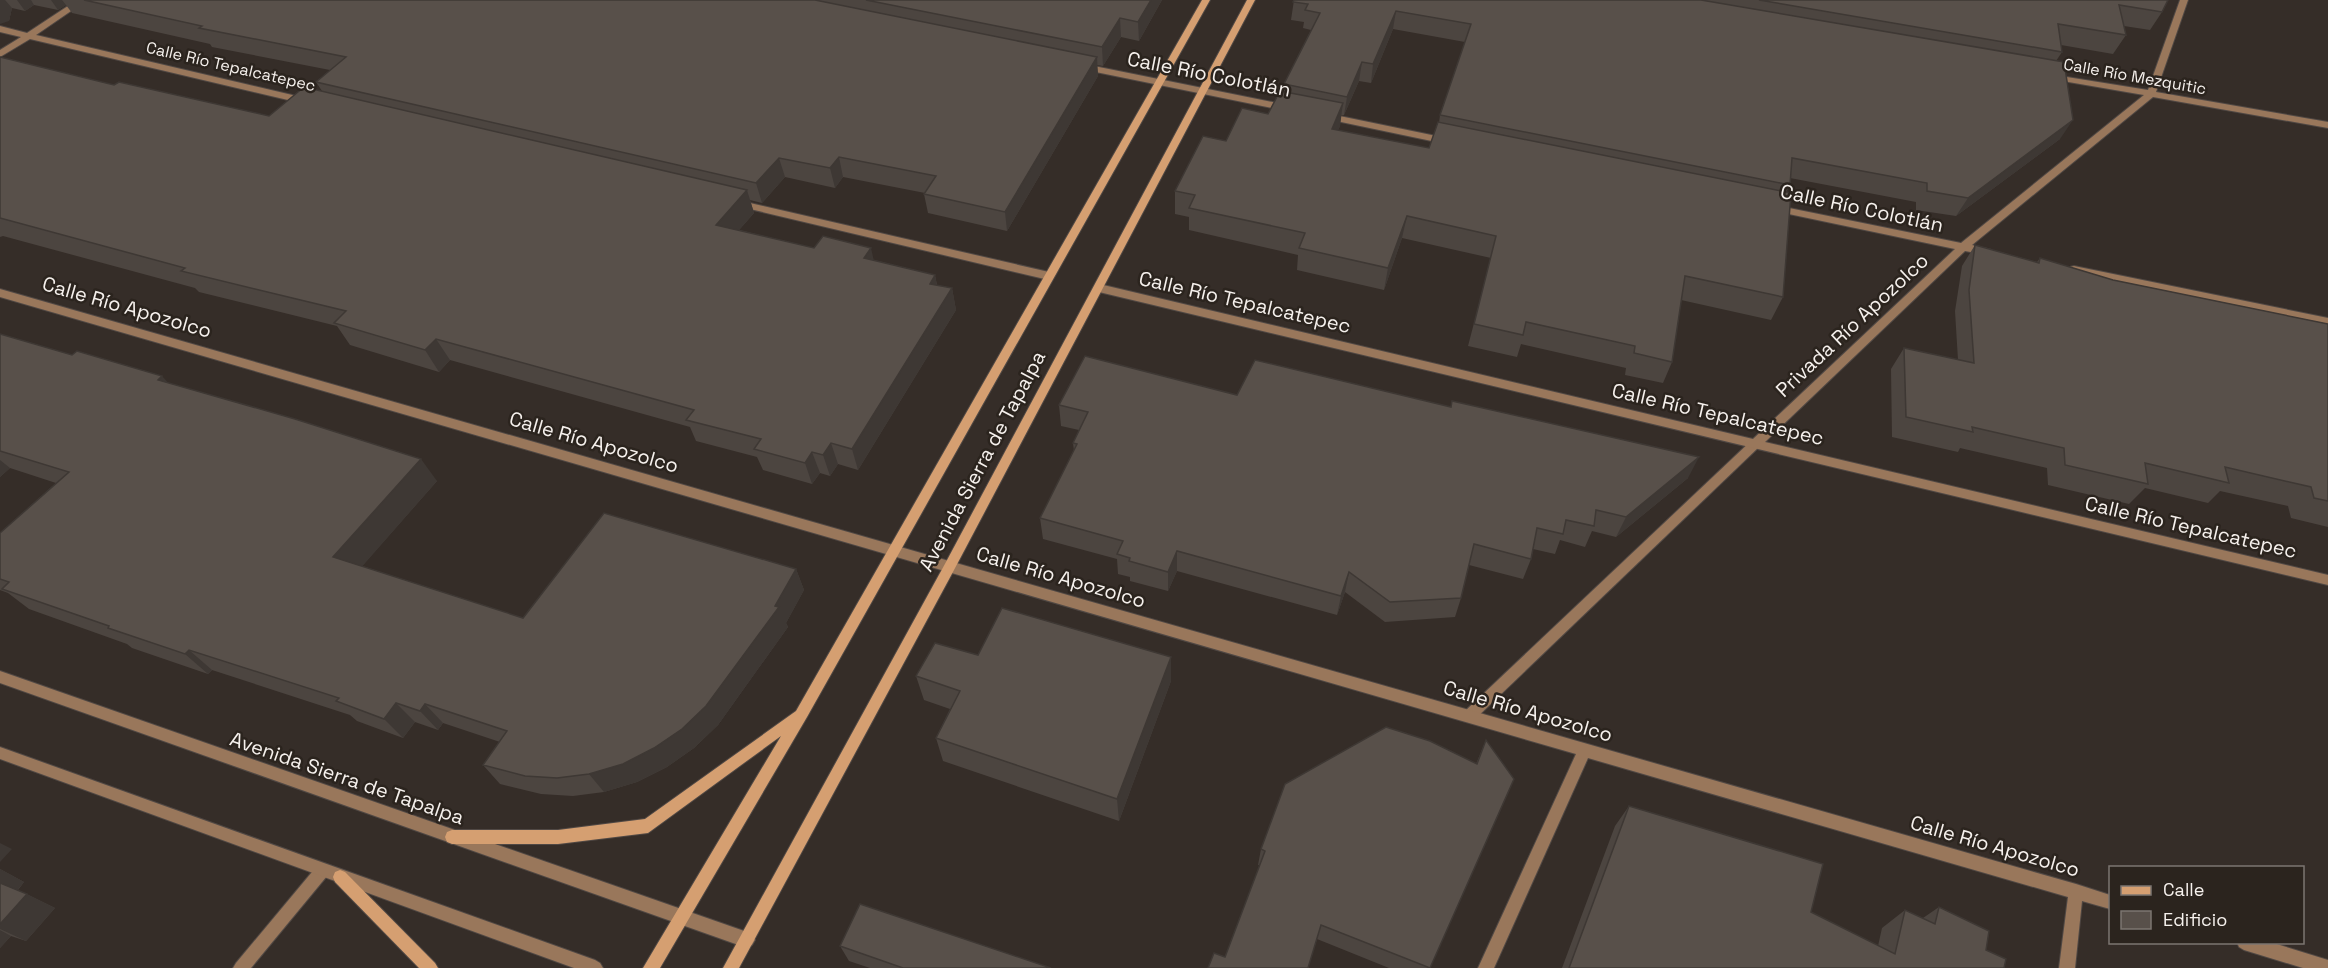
<svg xmlns="http://www.w3.org/2000/svg" width="2328" height="968" viewBox="0 0 2328 968" font-family="'Space Grotesk',sans-serif">
<rect width="100%" height="100%" fill="#352d28"/>
<g fill="none" stroke-linecap="round" stroke-linejoin="round">
<g stroke="#504844" stroke-width="2">
<polygon id="service" points="322,864 327,866 329,871 327,876 251,968 233,968 236,963 317,866"/>
</g>
<g stroke="#504844" stroke-width="2">
<polygon id="pedestrian" points="1756,439 1762,443 1760,446 1474,720 1469,722 1464,720 1462,716 1464,712 1752,440"/>
</g>
<g stroke="#504844" stroke-width="2">
<g id="minor">
<polygon points="77,0 87,0 36,35 305,98 310,101 305,104 30,39 0,57 0,50 21,37 0,32 0,26 27,33"/>
<polygon points="2180,0 2188,0 2156,92 2328,122 2328,128 2153,97 1972,245 1991,250 1992,252 1991,254 1987,255 1965,251 1765,442 2328,575 2328,585 1099,292 1094,288 1099,284 1753,439 1955,249 1774,211 1770,210 1770,206 1774,205 1961,243 2144,95 2051,79 2046,76 2048,74 2148,90"/>
<polygon points="1084,64 1287,105 1292,108 1287,111 1081,69 1081,65"/>
<polygon points="1325,113 1446,138 1451,141 1446,144 1322,118 1320,116"/>
<polygon points="737,200 1049,272 1054,276 1049,280 733,205 732,203"/>
<polygon points="2074,266 2328,318 2328,326 2070,273 2069,270 2070,267"/>
<polygon points="0,289 2076,884 2110,895 2110,909 2082,901 2075,968 2059,968 2068,897 1588,758 1494,968 1478,968 1576,754 0,297"/>
<polygon points="2237,942 2270,942 2328,960 2328,968 2303,968 2244,950 2239,947"/>
</g>
</g>
<g stroke="#504844" stroke-width="2">
<g id="tertiary">
<polygon points="0,671 747,932 752,935 755,940 752,945 747,948 0,683"/>
<polygon points="0,747 595,960 600,963 603,968 574,968 0,759"/>
</g>
</g>
<g stroke="#504844" stroke-width="2">
<g id="secondary">
<polygon points="1202,0 1210,0 807,717 660,968 643,968 781,736 648,833 558,844 452,844 447,842 445,837 447,832 452,830 558,830 645,819 796,711"/>
<polygon points="1247,0 1255,0 954,570 739,968 723,968 946,562"/>
<polygon points="340,870 345,872 435,963 438,968 419,968 335,882 333,877 335,872"/>
</g>
</g>
<use href="#service" fill="#99775b" fill-rule="evenodd"/>
<use href="#pedestrian" fill="#99775b" fill-rule="evenodd"/>
<use href="#minor" fill="#99775b" fill-rule="evenodd"/>
<use href="#tertiary" fill="#99775b" fill-rule="evenodd"/>
<use href="#secondary" fill="#d59f71" fill-rule="evenodd"/>
</g>
<g fill="#4c4540" fill-rule="evenodd">
<polygon points="0,0 1162,0 1139,41 1121,37 1103,66 1097,65 1098,76 1007,231 928,213 924,194 925,193 843,177 835,188 785,177 762,203 750,200 754,213 739,230 814,248 874,260 935,275 937,285 952,288 956,310 858,470 838,464 830,476 820,473 812,484 763,470 757,457 696,441 690,427 450,360 439,372 350,345 337,326 199,292 195,288 3,236 0,237 0,57 114,85 269,116 322,91 316,82 330,70 212,47 210,44 72,13 66,5 58,10 34,5 25,11 12,8 9,21"/>
<path d="M1294 0H2168L2162 12 2150 30 2124 26 2126 35 2113 54 2061 45 2062 52 2056 61 2060 139 1956 216 1916 210V202L1790 178V185L1786 192 1783 297 1771 320 1681 300 1672 362 1663 383 1625 375 1626 368 1521 344 1517 357 1468 346 1491 258 1402 238 1384 290 1297 270 1298 255 1189 230V217L1175 214V191L1226 141 1268 114 1284 91V84L1311 30 1303 28 1304 22 1291 20ZM1393 29 1465 42 1440 115 1439 123 1429 148 1338 130 1340 126 1341 115H1344L1359 81 1371 83Z"/>
<polygon points="1975,245 2037,262 2040,258 2113,280 2328,324 2328,527 2291,518 2288,506 2220,491 2208,503 2145,488 2129,504 2048,485 2047,468 1960,448 1958,452 1892,437 1891,369 1904,348 1958,360 1955,311 1962,266"/>
<polygon points="0,334 169,384 437,481 362,566 523,618 796,569 804,590 786,623 788,627 718,725 694,748 667,767 637,782 604,792 573,796 541,794 500,784 483,765 500,742 443,723 438,730 415,722 403,738 357,721 350,715 212,670 208,674 132,648 127,644 29,609 8,593 0,590 0,533 56,483 10,468 0,477"/>
<polygon points="1237,395 1688,478 1616,537 1592,531 1585,547 1560,540 1555,554 1533,549 1531,559 1523,579 1469,565 1461,598 1455,617 1385,622 1345,592 1337,615 1177,571 1168,591 1130,581 1130,577 1118,574 1117,559 1043,539 1040,518 1074,451 1073,443 1079,430 1061,426 1059,405"/>
<polygon points="978,655 1171,657 1171,681 1119,821 943,761 936,738 950,709 924,700 916,676"/>
<polygon points="1486,740 1430,968 1389,968 1317,939 1308,968 1208,968 1225,957 1260,865 1258,865 1261,849 1476,764"/>
<polygon points="1629,806 1811,912 1878,946 1882,928 1905,910 1923,918 1939,907 1986,950 2004,968 1562,968 1615,826"/>
<polygon points="0,869 24,882 18,890 55,908 26,941 11,936 0,948"/>
<polygon points="840,946 1051,968 870,968 849,961"/>
</g>
<g fill="#3e3834">
<polygon points="0,0 5,0 12,8 9,21 0,24"/>
<polygon points="17,0 31,0 34,5 25,11"/>
<polygon points="51,0 62,0 66,5 58,10"/>
<polygon points="1151,0 1162,0 1139,41 1138,22"/>
<polygon points="1396,11 1393,29 1371,83 1373,64"/>
<polygon points="1120,18 1121,37 1103,66 1102,47"/>
<polygon points="1097,57 1098,76 1007,231 1005,212"/>
<polygon points="1362,62 1359,81 1344,115 1347,97"/>
<polygon points="1343,103 1340,126 1329,152 1332,129"/>
<polygon points="2073,120 2060,139 1956,216 1968,198"/>
<polygon points="839,157 843,177 835,188 830,168"/>
<polygon points="779,158 785,177 762,203 756,183"/>
<polygon points="747,190 754,213 724,247 716,225"/>
<polygon points="1407,216 1402,238 1384,290 1388,268"/>
<polygon points="871,248 876,270 864,258"/>
<polygon points="935,275 939,296 930,284"/>
<polygon points="952,288 956,310 858,470 852,449"/>
<polygon points="436,339 450,360 439,372 425,350"/>
<polygon points="162,376 183,399 158,380"/>
<polygon points="831,443 838,464 830,476 823,455"/>
<polygon points="812,452 820,473 812,484 805,463"/>
<polygon points="1699,457 1688,478 1616,537 1626,517"/>
<polygon points="421,459 437,481 352,578 333,557"/>
<polygon points="0,460 10,468 0,477"/>
<polygon points="1177,551 1177,571 1168,591 1168,572"/>
<polygon points="796,569 804,590 786,623 788,627 718,725 694,748 667,767 637,782 604,792 589,774 775,606"/>
<polygon points="1349,572 1345,592 1337,615 1341,596"/>
<polygon points="189,650 212,670 208,674 185,654"/>
<polygon points="1171,657 1171,681 1119,821 1117,799"/>
<polygon points="396,703 415,722 403,738 384,719"/>
<polygon points="425,704 443,723 438,730 420,711"/>
<polygon points="0,843 12,849 0,862"/>
<polygon points="0,869 24,882 16,892 0,884"/>
<polygon points="27,894 55,908 26,941 0,929 0,924"/>
<polygon points="0,930 11,936 0,948"/>
</g>
<g fill="#58504a" stroke="#3e3834" stroke-width="1.5">
<polygon points="84,0 815,0 1097,57 1005,212 924,194 936,176 839,157 830,168 779,158 756,183 316,82 346,57 199,28 202,26"/>
<polygon points="866,0 1151,0 1138,22 1120,18 1102,47"/>
<polygon points="1294,0 1701,0 2064,62 2073,120 1968,198 1927,191 1927,183 1792,158 1790,185 1440,115 1471,24 1396,11 1373,64 1362,62 1347,97 1284,84 1320,13 1305,10 1308,4 1293,2"/>
<polygon points="1759,0 2168,0 2162,12 2119,5 2126,35 2058,24 2062,52"/>
<polygon points="0,57 114,85 119,82 269,116 304,87 747,190 716,225 814,248 823,236 871,248 864,258 935,275 930,284 952,288 852,449 831,443 823,455 812,452 805,463 754,449 761,439 686,420 694,410 436,339 425,350 334,323 346,311 181,271 185,268 0,218"/>
<polygon points="1280,91 1343,103 1332,129 1429,148 1438,122 1791,193 1783,297 1685,276 1672,362 1634,353 1635,346 1526,322 1523,335 1474,324 1496,236 1407,216 1388,268 1299,248 1305,233 1189,208 1195,195 1175,191 1203,136 1226,141 1242,108 1268,114"/>
<polygon points="1975,245 2039,263 2040,258 2113,280 2328,324 2328,501 2314,498 2311,487 2225,467 2229,483 2145,463 2148,484 2065,465 2064,448 1972,427 1973,432 1906,417 1904,348 1974,363 1969,290"/>
<polygon points="0,334 72,355 77,351 162,376 158,380 295,419 421,459 333,557 523,618 604,513 796,569 775,606 779,607 706,706 682,729 654,748 623,764 589,774 557,778 525,776 483,765 507,731 425,704 420,711 396,703 384,719 336,701 339,698 189,650 185,654 108,628 109,626 2,589 9,582 0,579 0,533 69,472 0,451"/>
<polygon points="1085,356 1237,395 1255,360 1451,407 1452,401 1699,457 1626,517 1596,510 1594,526 1566,520 1563,534 1537,528 1531,559 1474,544 1461,598 1390,602 1349,572 1341,596 1177,551 1168,572 1129,561 1130,558 1117,554 1123,541 1040,518 1077,444 1073,443 1088,412 1059,405"/>
<polygon points="1002,608 1171,657 1117,799 936,738 960,691 916,676 935,643 978,655"/>
<polygon points="1386,727 1430,741 1477,764 1486,740 1514,779 1430,968 1321,925 1308,968 1208,968 1214,953 1225,957 1265,851 1261,849 1285,784"/>
<polygon points="1629,806 1823,864 1811,912 1895,954 1905,910 1935,924 1939,907 1989,931 1986,950 2006,959 2004,968 1569,968"/>
<polygon points="0,883 27,894 0,924"/>
<polygon points="860,904 1051,968 903,968 840,946"/>
</g>
<g text-anchor="middle" stroke-width="5" stroke-linejoin="round" paint-order="stroke">
<g font-size="16" fill="#f6f1ed" stroke="#2b241e">
<text transform="translate(231 66) rotate(13)" y="6">Calle Río Tepalcatepec</text>
<text transform="translate(2135 76) rotate(10)" y="6">Calle Río Mezquitic</text>
</g>
<g font-size="20" fill="#f6f1ed" stroke="#2b241e">
<text transform="translate(1209 74) rotate(11)" y="7">Calle Río Colotlán</text>
<text transform="translate(1862 208) rotate(12)" y="7">Calle Río Colotlán</text>
<text transform="translate(1245 302) rotate(13)" y="7">Calle Río Tepalcatepec</text>
<text transform="translate(127 307) rotate(16)" y="7">Calle Río Apozolco</text>
<text transform="translate(1852 325) rotate(-43)" y="7">Privada Río Apozolco</text>
<text transform="translate(1718 414) rotate(13)" y="7">Calle Río Tepalcatepec</text>
<text transform="translate(594 442) rotate(16)" y="7">Calle Río Apozolco</text>
<text transform="translate(982 461) rotate(-62)" y="7">Avenida Sierra de Tapalpa</text>
<text transform="translate(2191 527) rotate(13)" y="7">Calle Río Tepalcatepec</text>
<text transform="translate(1061 577) rotate(16)" y="7">Calle Río Apozolco</text>
<text transform="translate(1528 711) rotate(16)" y="7">Calle Río Apozolco</text>
<text transform="translate(347 778) rotate(19)" y="7">Avenida Sierra de Tapalpa</text>
<text transform="translate(1995 846) rotate(16)" y="7">Calle Río Apozolco</text>
</g>
</g>
<rect x="2109" y="866" width="195" height="78" fill="#2b241e" stroke="#7c7671" stroke-width="1.5"/>
<rect x="2121" y="886" width="30" height="9" fill="#d59f71" stroke="#7c7671" stroke-width="1.5"/>
<text x="2163" y="896" font-size="18" fill="#f6f1ed">Calle</text>
<rect x="2121" y="911" width="30" height="18" fill="#58504a" stroke="#7c7671" stroke-width="1.5"/>
<text x="2163" y="926" font-size="18" fill="#f6f1ed">Edificio</text>
</svg>
